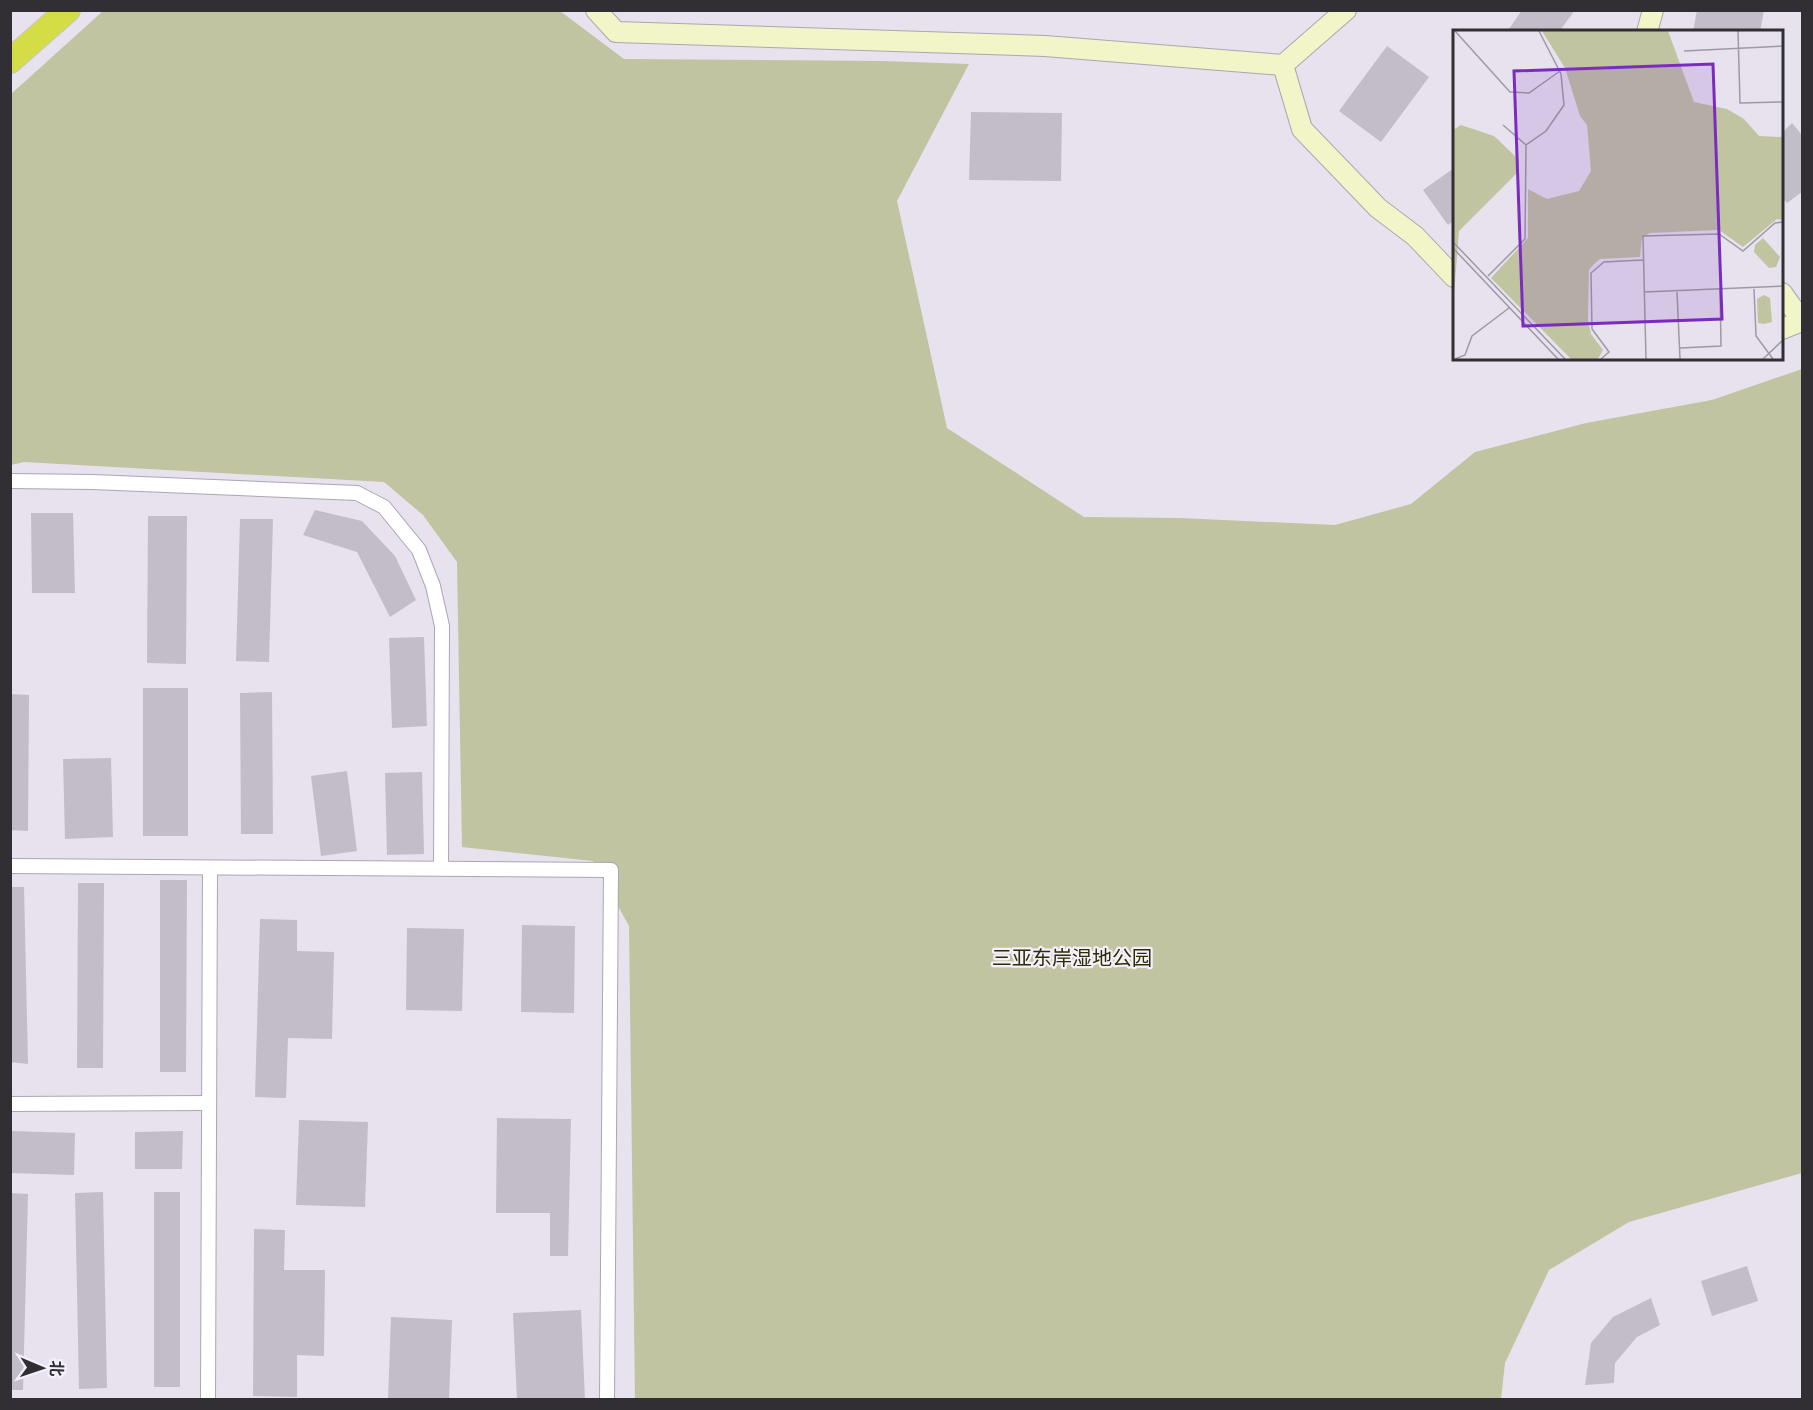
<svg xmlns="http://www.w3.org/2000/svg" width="1813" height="1410" viewBox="0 0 1813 1410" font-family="Quicksand,'Noto Sans SC',sans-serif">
<rect width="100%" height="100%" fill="#e7e2ee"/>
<polygon fill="#c0c4a1" points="103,11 560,11 624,59 882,61 969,64 897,201 947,428 1084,517 1180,518 1335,525 1411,504 1475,452 1586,423 1712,400 1802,369 1802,1173 1629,1222 1549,1270 1505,1363 1501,1399 635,1399 629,926 593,861 462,847 457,562 423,515 384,482 24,462 11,465 11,94"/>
<g fill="#c3bdc9">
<polygon points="1522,10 1575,10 1559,32 1507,32"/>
<polygon points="1697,10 1764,10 1760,32 1693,32"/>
<polygon points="1387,46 1429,77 1381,142 1339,111"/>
<polygon points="971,112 1062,113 1061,181 969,180"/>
<polygon points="1792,123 1802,135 1802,192 1787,203 1782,197 1782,133"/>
<polygon points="1454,168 1454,220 1448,225 1423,190"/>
<polygon points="315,510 362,521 395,556 416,600 390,617 357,552 303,535"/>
<polygon points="31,513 73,513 75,593 32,593"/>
<polygon points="148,516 187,516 186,664 147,663"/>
<polygon points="240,519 273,519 269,662 236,661"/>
<polygon points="424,637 427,726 392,728 389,638"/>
<rect x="143" y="688" width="45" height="148"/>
<polygon points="272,692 273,834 241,834 240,693"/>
<polygon points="10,694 29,695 28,831 10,830"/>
<polygon points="111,758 113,837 65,839 63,759"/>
<polygon points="347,771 357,851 321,856 311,776"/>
<polygon points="422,772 424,854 387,855 385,773"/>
<polygon points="160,880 187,880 186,1072 160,1072"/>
<polygon points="78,883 104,883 103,1068 77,1068"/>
<polygon points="10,887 24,887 28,1064 10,1062"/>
<polygon points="260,919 297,920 297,951 334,952 332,1039 288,1038 286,1098 255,1097"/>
<polygon points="522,925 575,926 574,1013 521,1012"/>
<polygon points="407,928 464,929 462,1011 406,1010"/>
<polygon points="497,1118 571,1119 568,1256 550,1256 550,1213 496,1213"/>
<polygon points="299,1120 368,1122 365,1207 296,1205"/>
<polygon points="10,1131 75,1133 74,1175 10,1173"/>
<polygon points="183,1131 182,1169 135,1169 135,1132"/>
<polygon points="103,1192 107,1388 79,1389 75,1193"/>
<rect x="154" y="1192" width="26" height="195"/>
<polygon points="10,1193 28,1194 23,1390 10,1390"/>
<polygon points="254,1229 285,1230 284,1270 325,1270 324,1356 297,1355 297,1397 253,1396"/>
<polygon points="1747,1266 1758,1301 1712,1316 1701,1281"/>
<polygon points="1651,1298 1660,1325 1637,1337 1615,1363 1614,1383 1585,1385 1591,1343 1613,1317"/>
<polygon points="581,1310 585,1400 517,1400 513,1313"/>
<polygon points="391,1317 452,1320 449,1400 388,1400"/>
</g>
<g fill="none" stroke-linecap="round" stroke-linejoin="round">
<g stroke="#aca6b2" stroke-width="16">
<g id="street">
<polyline points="10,481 93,482 357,493 384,507 419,550 433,586 442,626 441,868"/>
<polyline points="10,866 611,870 607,1400"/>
<polyline points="10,1104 209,1103"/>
<polyline points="208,1400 210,868"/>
</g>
</g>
<g stroke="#aca6b2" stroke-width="22">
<g id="secondary">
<polyline points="596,10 616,32 1045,46 1283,65 1302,129 1378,208 1415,236 1454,277"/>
<polyline points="1647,32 1653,10"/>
<polyline points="1283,65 1346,10"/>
<polyline points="1782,293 1802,321"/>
<polyline points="1782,329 1802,321"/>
</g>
</g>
<g stroke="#c5c5c6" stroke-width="26">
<polyline id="highway" points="10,61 68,10"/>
</g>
<use href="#street" stroke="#fff" stroke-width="14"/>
<use href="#secondary" stroke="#f2f5c7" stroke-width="20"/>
<use href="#highway" stroke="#d4dd45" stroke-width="24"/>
</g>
<g text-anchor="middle" stroke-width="4.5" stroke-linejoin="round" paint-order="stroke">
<g font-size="20" fill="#2b2d04" stroke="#f5effb">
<text x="1072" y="965">三亚东岸湿地公园</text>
</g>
</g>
<g transform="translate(1453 30)">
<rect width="330" height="330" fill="#e7e2ee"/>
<path d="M89 1H215L241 72 274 79 291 89 306 106 330 107V190L324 189 290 217 266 200 197 203 189 208 187 227 147 229 141 234 136 240 135 290 138 304 150 320 145 329H118L38 248 75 208V159L94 169 126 161 138 141 134 95 127 86 112 38ZM8 95 41 106 64 128V143L6 201 0 277V100ZM310 208 327 227 323 237 316 238 301 222 302 215ZM311 265 317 268 319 292 311 294 305 293 304 269Z" fill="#c0c4a1"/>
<path fill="none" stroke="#9e9aa3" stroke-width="1.5" d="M2 1 57 62 76 63 107 41M285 1 287 73 330 72M231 21 330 16M50 95 73 115M0 212 112 329M0 218 105 329M35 246 72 209 73 115 93 101 111 75 108 44 86 1M301 259 303 306 320 329M191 262 330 256M224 262 227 329M227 318 268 316 267 260M2 329 12 325 19 306 56 278M148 329 156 322 139 299 138 243 151 232 190 230M193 329 190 206 266 204 290 221 322 193 330 192M310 329 330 310"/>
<path fill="#7b2cbf" fill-opacity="0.15" stroke="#7b2cbf" stroke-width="3" d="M260 34 269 289 70 296 61 41Z"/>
<rect width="330" height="330" fill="none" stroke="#312f33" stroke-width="3"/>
</g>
<rect width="1813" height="1410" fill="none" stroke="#312f33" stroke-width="24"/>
<g transform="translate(42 1368) rotate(92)" stroke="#f5effb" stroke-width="4.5" paint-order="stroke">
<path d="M0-4.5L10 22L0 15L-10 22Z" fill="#312f33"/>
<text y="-9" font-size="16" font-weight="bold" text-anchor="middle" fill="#312f33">北</text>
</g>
</svg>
